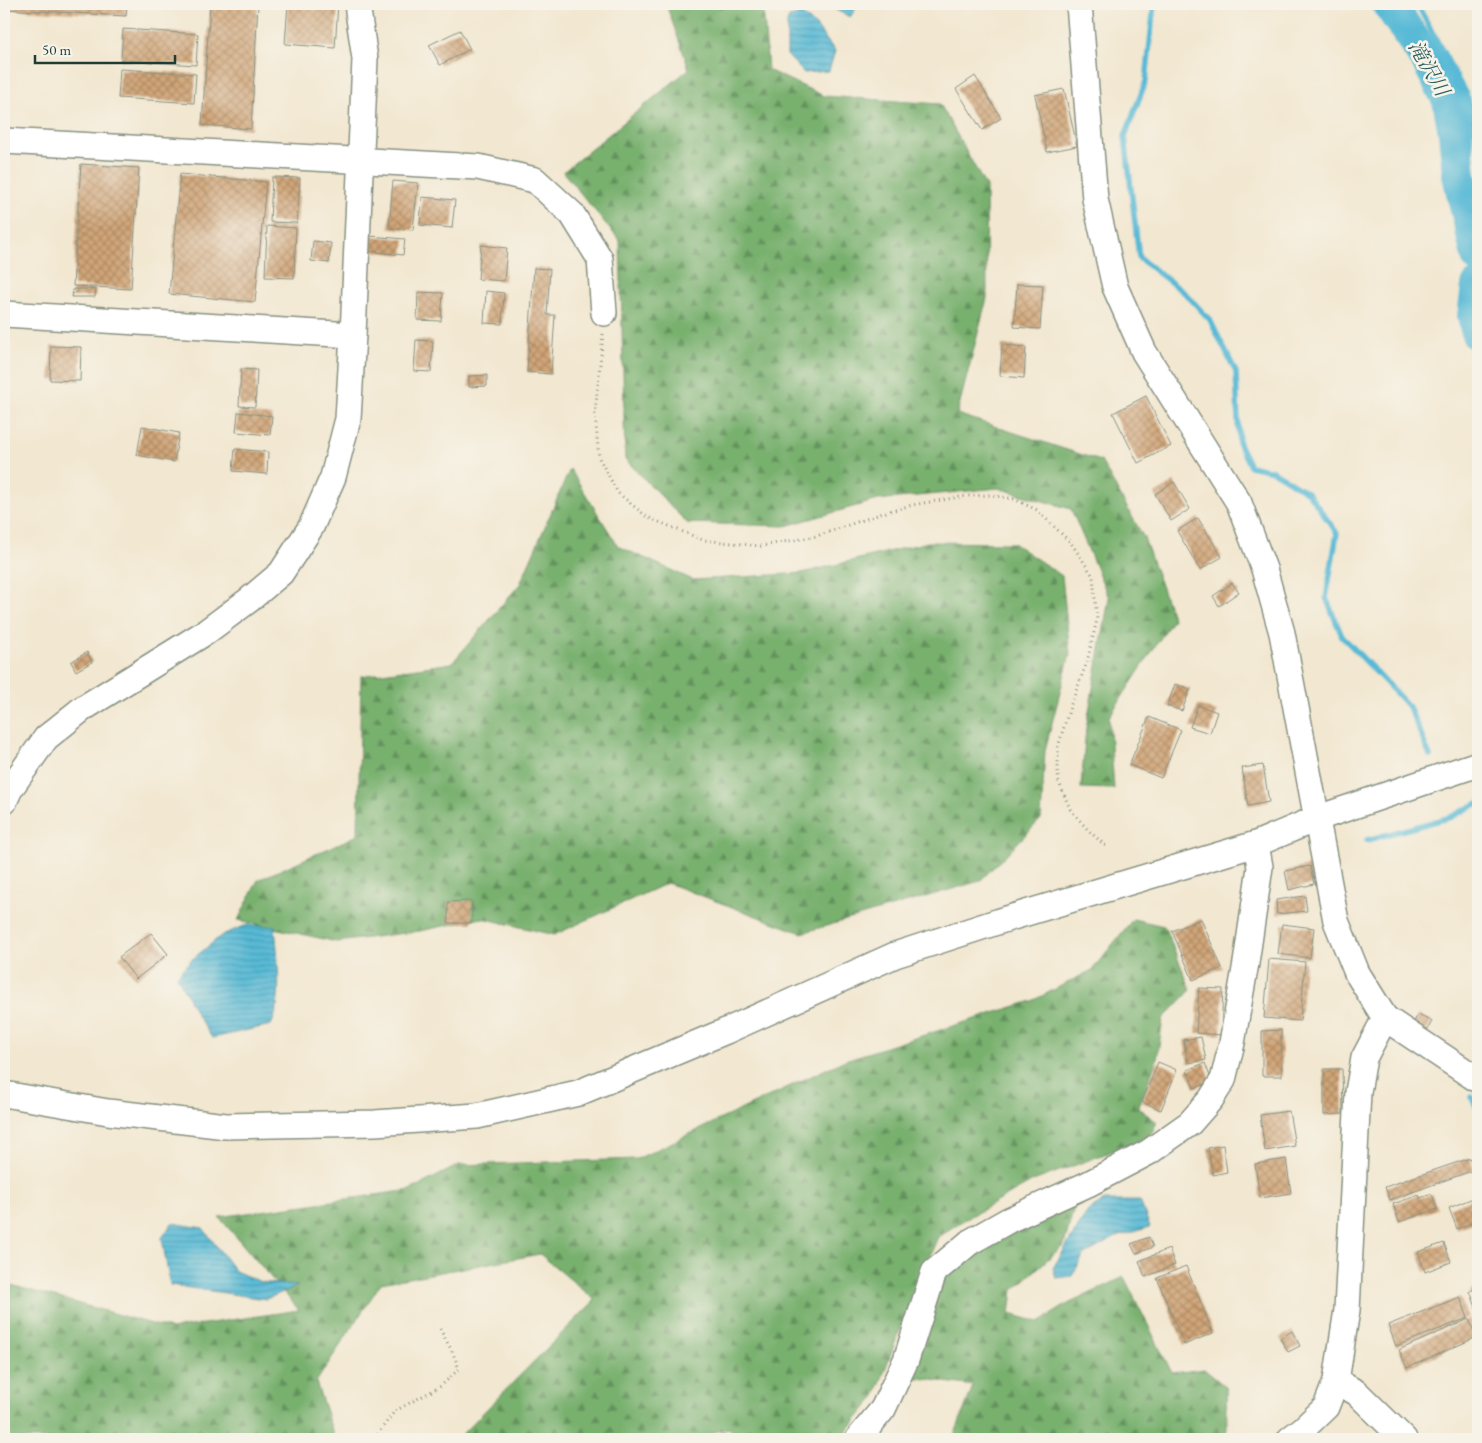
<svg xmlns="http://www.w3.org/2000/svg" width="1482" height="1443" viewBox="0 0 1482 1443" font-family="'EB Garamond','Noto Serif JP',serif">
<defs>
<pattern id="forest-firs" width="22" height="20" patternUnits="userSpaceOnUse" patternTransform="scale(1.25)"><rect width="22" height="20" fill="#78b06e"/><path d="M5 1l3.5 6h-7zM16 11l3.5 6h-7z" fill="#62905b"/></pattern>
<pattern id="water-rules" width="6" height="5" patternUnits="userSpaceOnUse" patternTransform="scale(1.25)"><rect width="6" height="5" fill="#58bad6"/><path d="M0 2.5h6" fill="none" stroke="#4898ae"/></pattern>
<pattern id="building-cross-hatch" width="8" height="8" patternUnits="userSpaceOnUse" patternTransform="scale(1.25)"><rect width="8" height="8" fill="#d1a578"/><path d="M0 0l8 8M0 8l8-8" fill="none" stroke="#a98863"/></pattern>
</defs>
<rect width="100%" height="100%" fill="#f7f3e8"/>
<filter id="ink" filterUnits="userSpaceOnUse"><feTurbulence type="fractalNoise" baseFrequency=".02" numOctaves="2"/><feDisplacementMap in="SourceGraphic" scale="10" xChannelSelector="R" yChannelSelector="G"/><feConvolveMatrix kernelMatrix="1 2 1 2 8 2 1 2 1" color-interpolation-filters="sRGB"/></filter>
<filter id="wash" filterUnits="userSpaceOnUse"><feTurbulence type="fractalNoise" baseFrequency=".0096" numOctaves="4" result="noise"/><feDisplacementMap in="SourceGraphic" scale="20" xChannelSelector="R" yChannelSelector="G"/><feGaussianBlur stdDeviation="1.12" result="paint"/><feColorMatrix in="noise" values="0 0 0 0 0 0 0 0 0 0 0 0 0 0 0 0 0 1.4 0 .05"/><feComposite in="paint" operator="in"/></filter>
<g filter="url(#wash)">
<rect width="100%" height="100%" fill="#f2e7d0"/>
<g fill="url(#forest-firs)" stroke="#4c7651">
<polygon points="666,4 763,4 768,70 824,96 940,104 986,187 987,298 957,414 1101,461 1144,538 1173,619 1109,717 1114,789 1081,788 1086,728 1109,598 1071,509 998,488 878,500 785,526 687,523 625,459 620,241 563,172 689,69"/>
<polygon points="570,469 618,546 693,580 802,573 928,542 1013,543 1062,576 1070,654 1045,750 1041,819 980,881 802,933 667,883 554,935 482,918 420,931 337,942 238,920 258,880 358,835 361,676 452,663 520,584"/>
<polygon points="1133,919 1164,926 1191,990 1163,1019 1157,1059 1138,1108 1157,1122 1150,1137 1033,1181 957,1224 938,1237 914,1292 874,1399 840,1439 739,1439 729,1428 692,1439 466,1439 460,1436 595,1300 540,1254 381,1283 316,1382 335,1439 4,1439 4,1283 170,1329 299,1310 219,1217 410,1190 459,1165 637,1159 845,1060 1032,1001 1092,970"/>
<polygon points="1075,1204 1064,1245 1013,1290 1010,1314 1039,1322 1068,1304 1124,1277 1172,1373 1204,1369 1226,1387 1227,1428 1225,1439 953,1439 973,1386 912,1377 918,1352 946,1273 1018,1230"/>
</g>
<g fill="url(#water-rules)" stroke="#3c7c85">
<polygon points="833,4 856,4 857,7 850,17 834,9"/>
<polygon points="801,14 816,26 835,51 829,71 804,73 787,55 787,23 789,17"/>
<path d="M247 925 275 926C277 953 284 1001 271 1025L212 1038 197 1015 177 976 190 961 222 935Z"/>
<polygon points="1104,1201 1140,1201 1150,1227 1114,1238 1084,1255 1072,1276 1056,1278 1053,1268 1088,1211"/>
<polygon points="172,1223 203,1228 235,1271 261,1282 298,1286 266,1299 170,1285 162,1238"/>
</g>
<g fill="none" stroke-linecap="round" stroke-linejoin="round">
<g stroke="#58bad6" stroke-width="5.5">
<polyline points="1154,4 1146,81 1125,136 1139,258 1186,294 1210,320 1236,372 1239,444 1250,466 1273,471 1308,493 1337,533 1326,598 1342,636 1409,707 1430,756"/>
<polyline points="1417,4 1468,98 1478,145"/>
<polyline points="1367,840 1451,817 1478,803"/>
<polyline points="1472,1097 1478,1111"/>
</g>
<g stroke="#58bad6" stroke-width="34">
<polyline points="1389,4 1428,61 1449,100 1455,132 1459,175 1478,256"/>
<polyline points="1478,286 1474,316 1478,334"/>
</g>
</g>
<g id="blocks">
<g fill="url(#building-cross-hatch)">
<polygon points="4,4 127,4 126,16 4,9"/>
<polygon points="210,4 258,4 251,129 202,125"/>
<polygon points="288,4 338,4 335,48 285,44"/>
<polygon points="123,29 198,34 196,65 121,60"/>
<polygon points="460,30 470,49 440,65 429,45"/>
<polygon points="120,69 196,74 194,103 118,98"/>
<polygon points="975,76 1001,118 982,130 956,89"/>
<polygon points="1064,89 1077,146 1047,152 1035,95"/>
<polygon points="81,164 139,168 131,289 73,286"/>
<polygon points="180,174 266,182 255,302 169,294"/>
<polygon points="272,177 300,178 297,223 270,222"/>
<polygon points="393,181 418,183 413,230 389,228"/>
<polygon points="422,197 455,200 452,228 420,225"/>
<polygon points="267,226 296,228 294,278 265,277"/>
<polygon points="370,236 405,239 403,255 368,251"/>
<polygon points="313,241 331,243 329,263 311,261"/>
<polygon points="481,245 507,248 504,281 478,279"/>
<polygon points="534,268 550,269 547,315 555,315 551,374 527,372"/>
<polygon points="1017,284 1043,285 1040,329 1014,327"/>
<polygon points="73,289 96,289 95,297 72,297"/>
<polygon points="486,291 504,293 502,324 484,323"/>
<polygon points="418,292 443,293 441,321 417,320"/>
<polygon points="416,340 433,341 431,372 414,371"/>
<polygon points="1002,345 1026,347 1024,378 1000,376"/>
<polygon points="51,346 81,347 80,381 50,380"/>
<polygon points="241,369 257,370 255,407 239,406"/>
<polygon points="487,375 487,386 469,387 469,376"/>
<polygon points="1146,396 1171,446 1138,463 1113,413"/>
<polygon points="238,412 272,416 270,435 236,432"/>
<polygon points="142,426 179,433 174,462 137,455"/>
<polygon points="235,449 268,452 267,474 233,471"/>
<polygon points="1174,482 1190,509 1171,521 1155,494"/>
<polygon points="1198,518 1222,557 1200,570 1177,531"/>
<polygon points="1232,583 1239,592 1219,606 1213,596"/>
<polygon points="87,652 92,662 76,671 71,662"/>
<polygon points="1175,684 1190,689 1182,711 1167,706"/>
<polygon points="1198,705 1217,712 1210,733 1190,727"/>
<polygon points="1149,717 1181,730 1161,778 1129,765"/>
<polygon points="1263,765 1269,802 1248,806 1242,768"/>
<polygon points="1310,866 1314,884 1289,890 1285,871"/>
<polygon points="1305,896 1307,911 1277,914 1276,900"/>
<polygon points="472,901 472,923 448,923 448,902"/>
<polygon points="1201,919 1222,968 1193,980 1172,931"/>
<polygon points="1282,924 1314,928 1310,958 1278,954"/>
<polygon points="151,933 168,954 136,979 119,957"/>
<polygon points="1269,959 1305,962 1300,1021 1264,1018"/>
<polygon points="1199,988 1223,989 1221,1035 1196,1033"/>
<polygon points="1418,1014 1432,1021 1426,1033 1412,1026"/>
<polygon points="1281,1030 1282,1076 1262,1076 1262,1031"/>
<polygon points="1201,1037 1206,1060 1188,1063 1184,1040"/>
<polygon points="1158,1062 1177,1070 1161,1110 1142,1102"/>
<polygon points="1205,1063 1212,1082 1194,1088 1187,1070"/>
<polygon points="1324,1069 1342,1069 1343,1114 1324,1115"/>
<polygon points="1289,1111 1295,1146 1265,1151 1260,1115"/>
<polygon points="1223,1145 1227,1172 1213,1175 1208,1148"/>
<polygon points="1470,1158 1474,1170 1390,1200 1385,1187"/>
<polygon points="1286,1159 1291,1193 1260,1198 1255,1164"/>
<polygon points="1432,1194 1437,1209 1399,1222 1393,1204 1419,1195 1420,1198"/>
<polygon points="1478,1196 1478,1220 1457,1229 1449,1208"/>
<polygon points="1478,1231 1478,1246 1473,1233"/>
<polygon points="1149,1237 1153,1247 1136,1254 1131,1244"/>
<polygon points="1444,1243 1451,1262 1425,1272 1418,1252"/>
<polygon points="1169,1249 1175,1265 1145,1277 1139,1261"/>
<polygon points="1186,1266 1213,1333 1184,1345 1157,1278"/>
<polygon points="1478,1287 1478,1313 1470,1291"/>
<polygon points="1460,1297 1468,1318 1396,1346 1388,1325"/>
<polygon points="1469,1319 1477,1337 1407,1368 1399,1350"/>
<polygon points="1292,1331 1300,1346 1288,1352 1280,1338"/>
<polygon points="724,1435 726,1439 711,1439"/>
</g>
</g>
</g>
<g filter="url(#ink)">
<use href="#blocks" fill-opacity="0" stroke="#889282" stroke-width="1"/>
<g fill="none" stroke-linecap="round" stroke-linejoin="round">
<g stroke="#889282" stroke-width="28">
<g id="minor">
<polyline points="1079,4 1095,199 1115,287 1144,352 1239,503 1264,569 1282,633 1336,921 1357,973 1385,1018 1478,1080"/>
<polyline points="4,141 478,167 535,180 572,214 600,259 604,313"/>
<polyline points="4,314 353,335 365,59 357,4"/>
<polyline points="4,802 10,789 46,738 82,709 206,632 249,600 281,573 311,527 333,477 348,419 353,335"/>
<polyline points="4,1094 108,1112 226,1126 375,1123 477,1116 578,1093 726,1031 895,955 1003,920 1256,844 1318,818 1478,764"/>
<polyline points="1336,1381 1357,1393 1404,1439"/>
<polyline points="858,1439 883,1409 906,1360 934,1272 970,1242 1009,1220 1088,1184 1149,1152 1190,1123 1211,1099 1223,1080 1232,1043 1246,963 1260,867 1256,844"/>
<polyline points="1290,1439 1303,1429 1326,1407 1336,1381 1347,1310 1358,1092 1364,1058 1385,1018"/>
</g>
</g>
<g stroke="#889282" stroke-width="3" stroke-dasharray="1 4" stroke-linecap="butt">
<polyline points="603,334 595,414 599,458 618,493 647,517 703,540 761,546 817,536 883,513 912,505 966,496 991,495 1014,499 1037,510 1071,543 1093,576 1097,620 1087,662 1070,707 1058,747 1058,780 1070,809 1088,830 1108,848"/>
<polyline points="376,1439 376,1436 395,1411 441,1386 459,1369 453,1353 440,1329"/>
</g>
<use href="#minor" stroke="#fff" stroke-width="25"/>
</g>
</g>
<g text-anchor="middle" stroke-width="5" stroke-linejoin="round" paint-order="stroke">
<g font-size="20" font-style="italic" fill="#2d5c5c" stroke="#f7f3e8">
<text transform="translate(1429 68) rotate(60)" y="7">滝沢川</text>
</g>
</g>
<rect width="1482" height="1443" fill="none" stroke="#f7f3e8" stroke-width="20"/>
<path d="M35 55v8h140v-8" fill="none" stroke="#1f3d34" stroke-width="2.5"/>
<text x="42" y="55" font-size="15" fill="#1f3d34" stroke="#f7f3e8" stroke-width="4" paint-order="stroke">50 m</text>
</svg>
